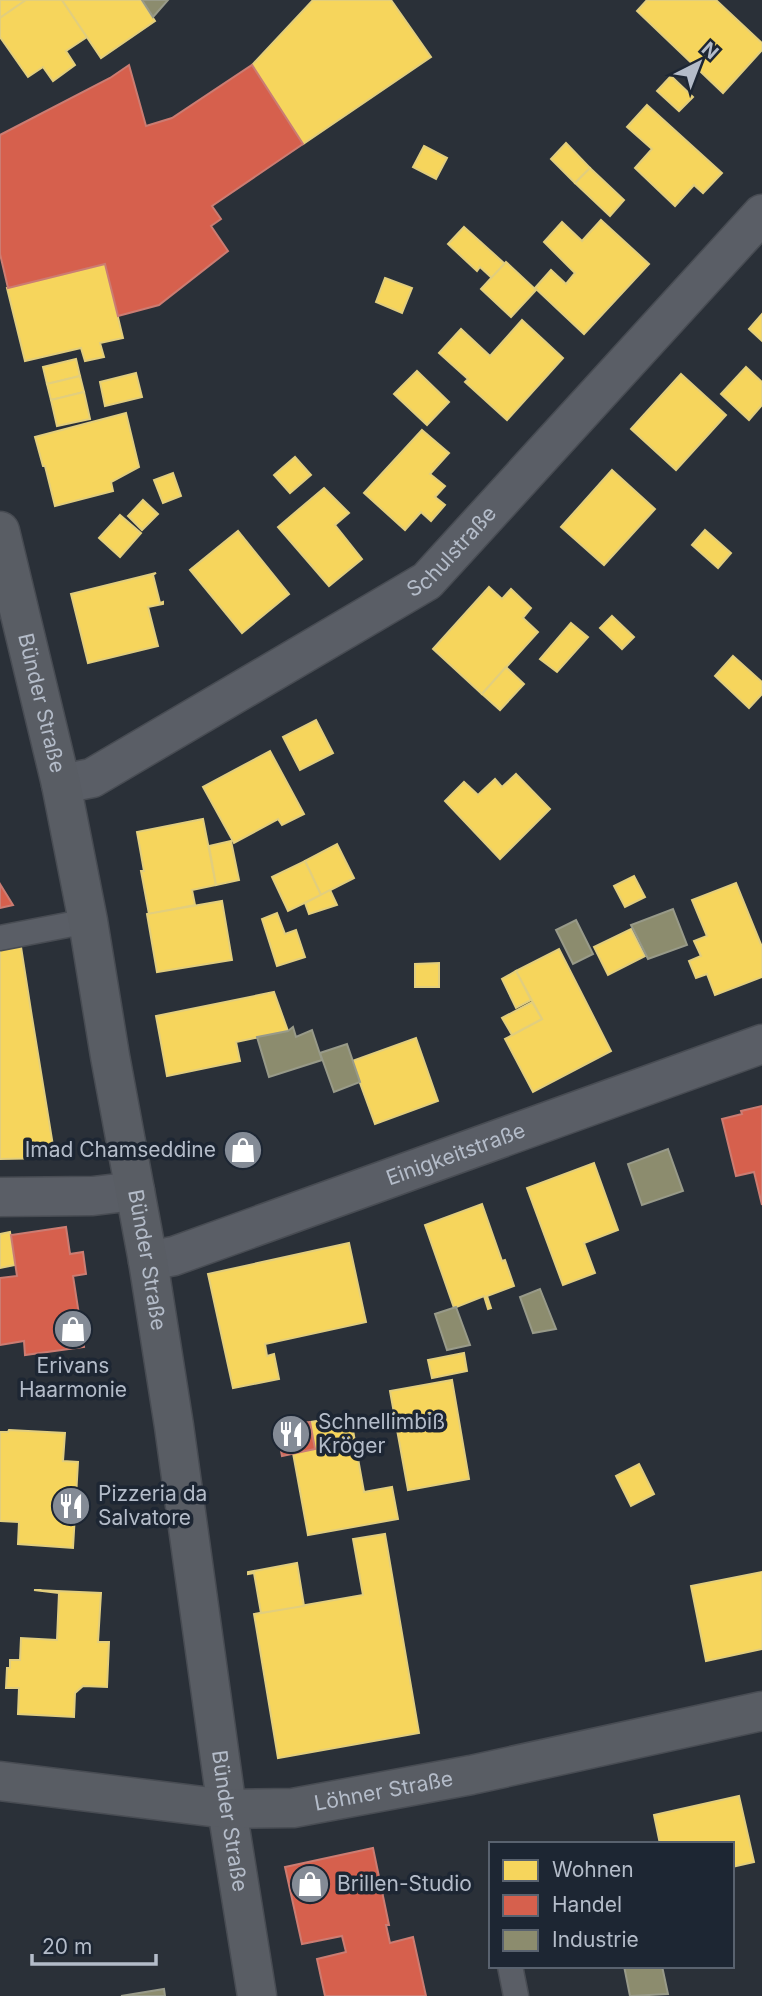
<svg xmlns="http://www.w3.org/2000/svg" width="762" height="1996" viewBox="0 0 762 1996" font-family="Inter,sans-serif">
<rect width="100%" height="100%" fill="#2a3038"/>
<g fill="#f6d55c" stroke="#e2ce7d" stroke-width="2">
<polygon points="0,0 26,0 0,18"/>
<polygon points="26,0 62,0 87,37 66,51 75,65 53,81 43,67 28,77 0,37 0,18"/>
<polygon points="62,0 141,0 155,21 101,58"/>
<polygon points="313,0 391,0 431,57 303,144 252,65"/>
<polygon points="647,0 716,0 762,43 762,50 723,93 637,11"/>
<polygon points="671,76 693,97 679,111 657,91"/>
<polygon points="647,105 722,173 703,193 694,185 675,206 635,168 652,149 627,127"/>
<polygon points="566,143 590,168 575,183 551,159"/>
<polygon points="424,146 447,158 436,179 413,167"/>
<polygon points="590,168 624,200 610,216 575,183"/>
<polygon points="601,220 649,264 584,334 535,288 551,270 566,284 575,273 544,242 562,222 582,241"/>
<polygon points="464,227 505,264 492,278 480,267 477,271 448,244"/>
<polygon points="506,262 536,290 511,317 481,289"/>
<polygon points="105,264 123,338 100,343 104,357 85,361 81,348 25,361 7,288"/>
<polygon points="385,278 412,288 402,313 376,302"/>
<polygon points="762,314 762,341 749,329"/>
<polygon points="522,320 563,358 507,420 465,382 468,379 439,353 461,329 490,356"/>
<polygon points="76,359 80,376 47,384 43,367"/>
<polygon points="746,367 762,382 762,405 749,420 721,394"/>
<polygon points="417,371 449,402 427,425 394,394"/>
<polygon points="136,373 142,397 105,406 100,382"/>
<polygon points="681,374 726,415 676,470 631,429"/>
<polygon points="80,376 84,392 51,400 47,384"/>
<polygon points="84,392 90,419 57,426 51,400"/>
<polygon points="126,413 139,467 111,482 113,491 55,506 45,466 43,466 35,437"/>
<polygon points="422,430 449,453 430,474 445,486 435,497 445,505 431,521 421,512 405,530 364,493"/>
<polygon points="295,457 311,475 290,493 274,475"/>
<polygon points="612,470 655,509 604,565 561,527"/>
<polygon points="173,473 181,496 163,503 154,480"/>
<polygon points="324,488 349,513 335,525 362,559 329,586 278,527"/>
<polygon points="143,500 158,514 142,530 128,516"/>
<polygon points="120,515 141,533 120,557 99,538"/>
<polygon points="705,530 731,553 718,568 692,545"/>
<polygon points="238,531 289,594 242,633 190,570"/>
<polygon points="156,573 153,575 160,603 163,602 163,604 148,607 158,646 88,663 71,594"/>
<polygon points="489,587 502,599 511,589 531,608 523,618 538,632 482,694 433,649"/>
<polygon points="612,616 634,637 622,649 600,628"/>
<polygon points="571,623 588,637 557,672 540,659"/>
<polygon points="733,656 762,682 762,694 749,708 715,676"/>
<polygon points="506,667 524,684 500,710 482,694"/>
<polygon points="316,720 333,753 300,770 283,737"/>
<polygon points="270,751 304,814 282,825 278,819 234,843 203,787"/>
<polygon points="516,774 550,809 500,859 445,801 464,782 478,795 495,779 502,787"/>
<polygon points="203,819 216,885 192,890 195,905 149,914 141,871 144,871 137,832"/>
<polygon points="231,841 239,880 216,885 209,846"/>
<polygon points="337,844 354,878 321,895 305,861"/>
<polygon points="305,861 321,895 288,911 272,877"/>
<polygon points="634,876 645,897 625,907 614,886"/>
<polygon points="736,883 762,947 762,977 715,995 707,974 696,978 689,961 701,956 694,941 707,936 692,900"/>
<polygon points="330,890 337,905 309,914 305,903"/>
<polygon points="222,901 232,960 157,972 147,914"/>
<polygon points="277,913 285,934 296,930 305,957 277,966 262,919"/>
<polygon points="631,929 645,956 608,975 594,947"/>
<polygon points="21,947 31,1011 55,1158 0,1159 0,950"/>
<polygon points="559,949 611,1051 533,1092 505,1039 542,1019 516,971"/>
<polygon points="439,963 439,987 415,987 415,964"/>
<polygon points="516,971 531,1000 516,1008 502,979"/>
<polygon points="274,992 288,1031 236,1042 240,1061 167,1076 156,1016"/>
<polygon points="532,1002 542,1019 512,1035 502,1018"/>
<polygon points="416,1038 438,1101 375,1124 352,1061"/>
<polygon points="594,1163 618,1230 584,1243 595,1273 563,1285 527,1188"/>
<polygon points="482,1204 502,1261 505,1260 514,1286 487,1296 491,1308 488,1309 484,1296 454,1308 425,1225"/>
<polygon points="10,1232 15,1265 0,1268 0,1234"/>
<polygon points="349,1243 366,1322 265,1344 267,1356 274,1354 279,1379 233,1388 208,1274"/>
<polygon points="464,1353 467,1371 432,1378 428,1360"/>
<polygon points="452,1380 469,1479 408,1490 390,1391"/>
<polygon points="340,1417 353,1430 355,1442 315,1449 310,1422"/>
<polygon points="9,1430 65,1433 63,1461 78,1462 73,1548 18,1544 19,1522 0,1521 0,1432 8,1432"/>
<polygon points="355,1442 364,1492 392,1487 398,1519 308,1535 293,1453"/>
<polygon points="639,1464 654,1494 631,1506 616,1476"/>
<polygon points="385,1534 419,1733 278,1758 254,1614 363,1595 353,1539"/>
<polygon points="297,1563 304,1606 261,1613 254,1573 248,1574 248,1572"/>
<polygon points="762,1572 762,1649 706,1661 691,1586"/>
<polygon points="34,1590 101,1593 98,1642 109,1642 107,1687 83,1686 75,1693 74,1717 18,1714 19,1688 6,1688 7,1668 10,1668 10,1660 20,1660 21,1638 57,1640 59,1593"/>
<polygon points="739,1796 754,1862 732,1867 732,1844 660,1844 654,1815"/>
</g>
<g fill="#d6604d" stroke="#cc7c72" stroke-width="2">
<polygon points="129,65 146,126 172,118 252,65 303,144 212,206 221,219 211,226 228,251 159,305 118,316 105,264 8,288 0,254 0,135 110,78"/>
<polygon points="0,884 13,905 0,908"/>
<polygon points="762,1106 762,1205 754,1172 736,1176 722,1119 742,1114 741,1111"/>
<polygon points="66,1227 70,1254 83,1252 86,1274 73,1276 84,1347 25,1355 24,1341 0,1345 0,1278 17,1276 11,1235"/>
<polygon points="310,1422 315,1449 282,1456 276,1425"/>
<polygon points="373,1848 389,1925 386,1925 390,1943 413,1937 426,1996 325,1996 317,1959 346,1952 342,1936 302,1944 285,1867"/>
</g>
<g fill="#8c8c6e" stroke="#989a89" stroke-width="2">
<polygon points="142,0 168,0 153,17"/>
<polygon points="673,909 687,945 648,959 631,925"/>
<polygon points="576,920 593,954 573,964 556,930"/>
<polygon points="293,1027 296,1037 312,1030 322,1060 269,1077 257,1037 288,1031"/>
<polygon points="347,1044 360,1082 334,1092 320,1053"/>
<polygon points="668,1149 683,1191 642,1205 628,1164"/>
<polygon points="540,1289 556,1329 533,1333 520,1297"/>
<polygon points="456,1307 470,1345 447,1350 435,1314"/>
<polygon points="624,1966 662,1966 668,1994 630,1996"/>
<polygon points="164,1989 165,1996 121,1996"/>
</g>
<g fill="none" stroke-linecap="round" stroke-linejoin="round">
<g stroke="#484c53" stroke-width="27">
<g id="lane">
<polyline points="0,938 88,921"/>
<polyline points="510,1966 516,1996"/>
</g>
</g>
<g stroke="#484c53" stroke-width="41">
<g id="street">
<path id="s1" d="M61 784 92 778 427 581 762 214"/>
<polyline points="0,1197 93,1196 135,1191"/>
<path id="s2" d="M148 1261 174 1256 762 1044"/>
</g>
</g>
<g stroke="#484c53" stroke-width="41">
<g id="secondary">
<path id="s3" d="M0 531 61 784 88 921 110 1056 148 1261 174 1426 227 1809 257 1996"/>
<path id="s4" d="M0 1781 227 1809 293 1808 471 1775 762 1711"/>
</g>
</g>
<use href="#lane" stroke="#5a5e66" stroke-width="24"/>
<use href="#street" stroke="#5a5e66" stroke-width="38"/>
<use href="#secondary" stroke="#595d64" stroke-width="38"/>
</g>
<defs>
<g id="shop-disc" transform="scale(2.0125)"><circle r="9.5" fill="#848b96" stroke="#1d2633"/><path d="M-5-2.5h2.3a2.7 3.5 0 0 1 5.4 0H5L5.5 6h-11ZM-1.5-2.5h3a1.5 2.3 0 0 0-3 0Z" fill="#fff"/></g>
<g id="restaurant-disc" transform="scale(2.0125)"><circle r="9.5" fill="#848b96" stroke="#1d2633"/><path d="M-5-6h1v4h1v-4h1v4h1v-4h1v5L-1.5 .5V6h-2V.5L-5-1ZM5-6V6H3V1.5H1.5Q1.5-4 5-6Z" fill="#fff"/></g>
</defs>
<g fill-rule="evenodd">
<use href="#shop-disc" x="243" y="1150"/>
<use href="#shop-disc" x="73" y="1329"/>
<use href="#restaurant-disc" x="291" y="1434"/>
<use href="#restaurant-disc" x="71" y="1506"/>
<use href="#shop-disc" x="310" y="1884"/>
</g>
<g text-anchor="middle" stroke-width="7" stroke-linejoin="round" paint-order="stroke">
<g font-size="21" fill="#b4bcc9" stroke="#1d2633">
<text dy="7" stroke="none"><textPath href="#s1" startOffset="458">Schulstraße</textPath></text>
<text dy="7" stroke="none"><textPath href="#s3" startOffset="177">Bünder Straße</textPath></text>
<text dy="7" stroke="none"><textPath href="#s2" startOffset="326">Einigkeitstraße</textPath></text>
<text dy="7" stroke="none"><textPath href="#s3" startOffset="744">Bünder Straße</textPath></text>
<text dy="7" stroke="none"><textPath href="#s4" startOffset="387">Löhner Straße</textPath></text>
<text dy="7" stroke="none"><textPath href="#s3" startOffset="1311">Bünder Straße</textPath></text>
</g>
<g font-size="21" fill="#b4bcc9" stroke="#1d2633" text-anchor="start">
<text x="216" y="1157" text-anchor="end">Imad Chamseddine</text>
<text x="73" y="1373" text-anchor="middle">Erivans<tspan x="73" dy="24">Haarmonie</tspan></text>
<text x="318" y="1429">Schnellimbiß<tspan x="318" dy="24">Kröger</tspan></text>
<text x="98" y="1501">Pizzeria da<tspan x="98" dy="24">Salvatore</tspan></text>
<text x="337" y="1891">Brillen-Studio</text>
</g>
</g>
<rect x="489" y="1842" width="245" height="126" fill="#1d2633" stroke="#59626f" stroke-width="2"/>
<rect x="503" y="1860" width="35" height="21" fill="#f6d55c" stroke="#59626f" stroke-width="2"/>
<text x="552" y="1877" font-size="21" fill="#b4bcc9">Wohnen</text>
<rect x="503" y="1895" width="35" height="21" fill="#d6604d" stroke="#59626f" stroke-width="2"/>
<text x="552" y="1912" font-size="21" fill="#b4bcc9">Handel</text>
<rect x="503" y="1930" width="35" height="21" fill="#8c8c6e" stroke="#59626f" stroke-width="2"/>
<text x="552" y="1947" font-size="21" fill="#b4bcc9">Industrie</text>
<g transform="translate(699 63) rotate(42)" stroke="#1d2633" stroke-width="5" paint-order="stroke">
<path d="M0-5L12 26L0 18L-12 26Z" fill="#b4bcc9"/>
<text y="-10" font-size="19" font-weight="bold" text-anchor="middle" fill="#b4bcc9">N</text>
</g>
<path d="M32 1954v10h124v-10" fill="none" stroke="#b4bcc9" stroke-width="3.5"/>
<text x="42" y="1954" font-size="21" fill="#b4bcc9" stroke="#1d2633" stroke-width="5" paint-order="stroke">20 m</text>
</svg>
